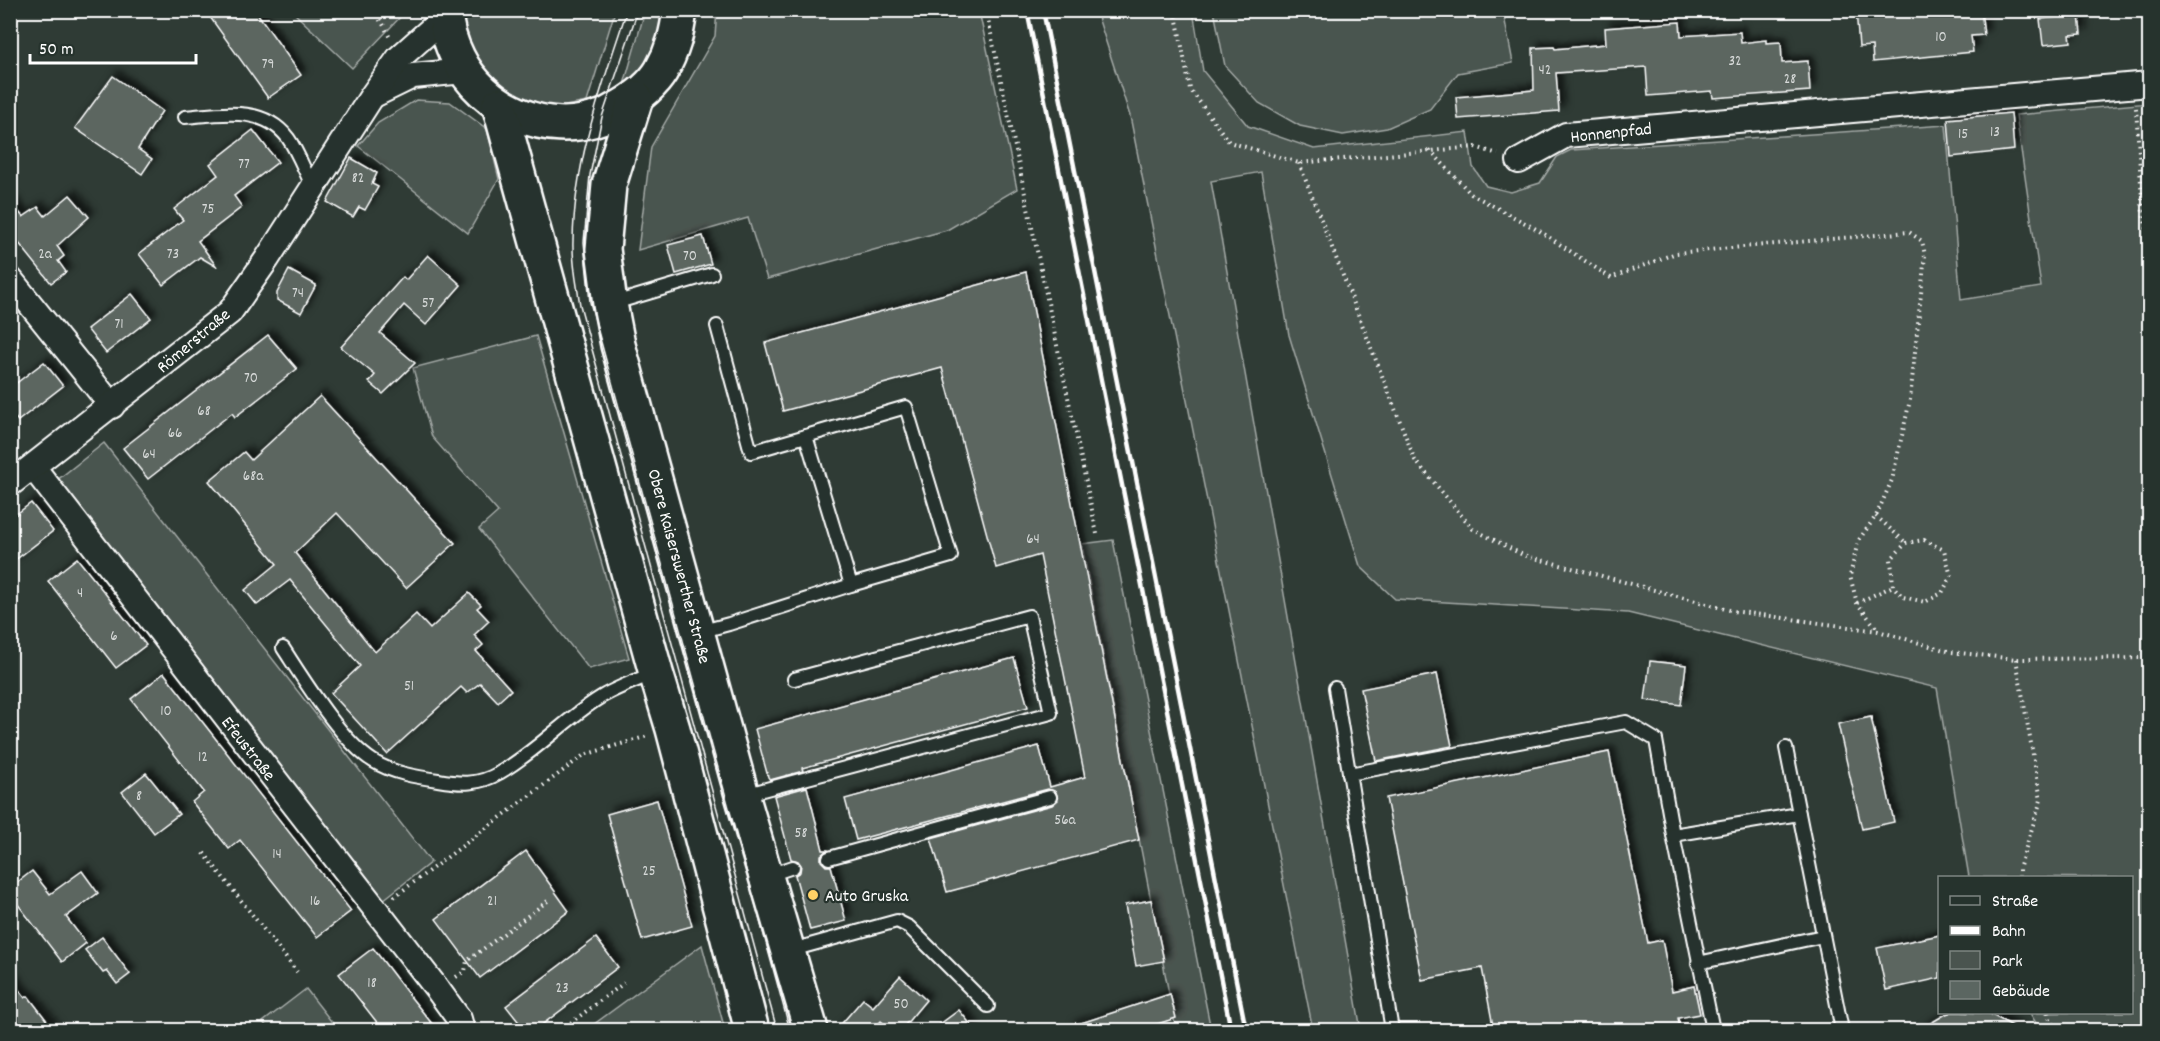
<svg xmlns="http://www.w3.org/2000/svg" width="2160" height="1041" viewBox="0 0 2160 1041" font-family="Dekko,sans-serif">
<defs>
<filter id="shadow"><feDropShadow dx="5.5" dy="-5.5" stdDeviation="3" flood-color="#0009"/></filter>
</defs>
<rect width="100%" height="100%" fill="#2f3b35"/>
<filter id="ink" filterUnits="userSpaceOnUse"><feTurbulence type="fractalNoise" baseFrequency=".0167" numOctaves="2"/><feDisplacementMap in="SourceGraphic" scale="12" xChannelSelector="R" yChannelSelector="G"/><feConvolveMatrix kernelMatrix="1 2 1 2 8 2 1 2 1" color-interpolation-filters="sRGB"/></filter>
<g filter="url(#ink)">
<g fill="#4a544f" stroke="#a4aaa7" stroke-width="1.5">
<polygon points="292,11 406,11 352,68"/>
<polygon points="461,11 615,11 587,102 554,108 529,101 508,90 483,66 466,37"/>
<polygon points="645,11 665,11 661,39 645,69 623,88"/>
<polygon points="717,11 979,11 1017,189 947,230 767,279 748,218 638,250 651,147 715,36"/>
<polygon points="1096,11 1193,11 1203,71 1248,126 1314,149 1468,132 1473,167 1486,186 1511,192 1540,183 1557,157 1571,150 1946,125 1961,300 2041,287 2016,115 2149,103 2149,1030 2040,1030 2030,1013 2132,1012 2132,878 1969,877 1937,688 1628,613 1395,599 1360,566 1289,335 1261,172 1211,181 1361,1030 1313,1030 1130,116"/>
<polygon points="1214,11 1503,11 1513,63 1458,73 1430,109 1387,128 1343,135 1300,126 1259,103 1225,66"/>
<polygon points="416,100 450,102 487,129 499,179 468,233 358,146 378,123"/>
<polygon points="536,336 629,658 589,669 479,529 498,512 432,437 413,368"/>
<polygon points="104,443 431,862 383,900 56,481"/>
<polygon points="1113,540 1211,1030 1176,1030 1082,544"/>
<polygon points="702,945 725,1030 586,1030"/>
<polygon points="306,989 338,1030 269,1030 263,1022"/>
</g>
<g fill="#5b6661" stroke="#fff" stroke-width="1.5" filter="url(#shadow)">
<polygon points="205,10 255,10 301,75 268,98"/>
<polygon points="1856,10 1981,10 1984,35 1971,36 1973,52 1873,62 1872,46 1859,47"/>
<polygon points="2079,15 2081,34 2070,35 2071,42 2043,45 2040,19"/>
<polygon points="1680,22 1681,36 1740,32 1741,43 1766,40 1766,43 1781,42 1782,63 1808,61 1810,91 1713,98 1712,91 1648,96 1646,67 1556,73 1559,111 1458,119 1456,97 1534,90 1533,48 1554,47 1555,49 1606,44 1605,28"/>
<polygon points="113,76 162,111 138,149 152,159 142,174 75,128"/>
<polygon points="2011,113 2014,150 1951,157 1948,119"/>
<polygon points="253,130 278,162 234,196 242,207 198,241 217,267 200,257 163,285 139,254 183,220 174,209 218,175 210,164"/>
<polygon points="351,158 377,173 372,184 378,187 365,210 359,207 353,217 327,202"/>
<polygon points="70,195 89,217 57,246 64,256 58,261 66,272 51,283 10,232 10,201 23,217 38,207 45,216"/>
<polygon points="703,236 711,264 676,274 668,245"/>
<polygon points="428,255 461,285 426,325 404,305 380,333 415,363 383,394 369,382 375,375 341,347 403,277 406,280"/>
<polygon points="289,270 316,285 301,313 277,300 277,293"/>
<polygon points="1026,272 1139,840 947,892 931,838 1052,805 1058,800 1056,792 1048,789 856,840 845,799 1039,746 1050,787 1085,777 1040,555 996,568 942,368 783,411 765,343"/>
<polygon points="132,294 151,318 106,353 87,329"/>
<polygon points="268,335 297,369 235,417 232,413 148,479 123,448"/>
<polygon points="44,362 63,386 18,421 10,412 10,388"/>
<polygon points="320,396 455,543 406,588 337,513 295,553 375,652 416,614 430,629 469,593 481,605 477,608 489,621 474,635 483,645 476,651 511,690 498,702 480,683 467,693 461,687 387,754 331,693 360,666 290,580 257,605 245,590 277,564 209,481 244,452 251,460"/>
<polygon points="31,503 53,531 10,564 10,519"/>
<polygon points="77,558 146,645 116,668 48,581"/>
<polygon points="1014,658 1028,707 802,768 803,771 770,780 768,777 755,729"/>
<polygon points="1650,661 1686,665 1681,705 1645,700"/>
<polygon points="164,673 351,911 317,937 240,840 229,849 192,802 204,792 131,699"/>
<polygon points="1437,674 1452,746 1376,761 1361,689"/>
<polygon points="1871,717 1894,822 1862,829 1838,724"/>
<polygon points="1609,752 1648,943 1662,940 1672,991 1694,986 1700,1014 1678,1018 1680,1030 1505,1030 1504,1024 1493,1026 1482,968 1422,980 1386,798"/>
<polygon points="146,773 179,814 154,833 122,792"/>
<polygon points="807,787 823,850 827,850 821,855 821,861 826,866 831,866 846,921 810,930 795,875 800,872 801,865 798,861 791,859 774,796"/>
<polygon points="657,800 692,926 642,940 607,814"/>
<polygon points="526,851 569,911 480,978 436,919"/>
<polygon points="32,871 50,894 82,871 98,893 66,917 86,943 62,962 10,894 10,888"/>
<polygon points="1151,900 1164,961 1136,966 1125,905"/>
<polygon points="1940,935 1940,978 1886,990 1877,948"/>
<polygon points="102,937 130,974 117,984 107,971 103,973 85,950"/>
<polygon points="596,938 618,967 535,1030 525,1030 506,1006"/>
<polygon points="373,948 405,990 437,1030 383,1030 339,974"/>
<polygon points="900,976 926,1000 901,1030 892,1030 881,1021 873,1030 836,1030 863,999 873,1007"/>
<polygon points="10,978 25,998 28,996 54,1030 10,1030"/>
<polygon points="1170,994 1176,1018 1139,1030 1070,1030 1069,1027"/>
<polygon points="959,1010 975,1030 932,1030"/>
<polygon points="1952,1012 1988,1013 2020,1030 1919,1030 1946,1014"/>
</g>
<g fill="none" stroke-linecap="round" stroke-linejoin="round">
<g stroke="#fff" stroke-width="16">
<g id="lane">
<path d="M185 117C220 114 263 105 288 138 298 152 305 172 313 187"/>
<polyline points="611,304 712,274"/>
<polyline points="717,326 751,452 806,436"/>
<polyline points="699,632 729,624 851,585 806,436 906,407 951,556 851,585"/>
<path d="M283 648C304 680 341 741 373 761 392 773 416 777 438 780 461 784 479 785 499 773 536 752 565 719 601 697 618 687 637 680 655 673"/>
<polyline points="1335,688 1392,1030"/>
<polyline points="1786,748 1842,1030"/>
<polyline points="1349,774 1626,722 1656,740 1673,835 1713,1030"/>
<polyline points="744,795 1051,713 1029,616 794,679"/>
<polyline points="1673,835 1799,814"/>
<polyline points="829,858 1050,797"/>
<polyline points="766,876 793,867"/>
<polyline points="788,951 897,921 909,927 988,1006"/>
<polyline points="1698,963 1823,936"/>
</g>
</g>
<g stroke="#fff" stroke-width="28">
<g id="street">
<polyline points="374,95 413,76 464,71"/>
<polyline points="1519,161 1566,135 2150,84"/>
<polyline points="10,279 112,406"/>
<polyline points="33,467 438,990 459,1019 462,1030"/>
<polyline points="10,484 230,312 267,259 372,96 399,58 445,17"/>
</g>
</g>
<g stroke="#fff" stroke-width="38">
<g id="secondary">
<path d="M446 10C445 27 451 44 458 58 483 109 547 138 601 117 608 115 614 110 621 107 636 98 652 86 661 71 673 50 677 33 680 10"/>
<polyline points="636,98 609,185 603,249 610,304 618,345 742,795 811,1030"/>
<polyline points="499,105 656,673 673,729 752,1030"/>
</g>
</g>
<g stroke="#fff" stroke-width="4" stroke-dasharray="1.5 4.5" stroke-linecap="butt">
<polyline points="372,10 383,24 390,38"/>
<polyline points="986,10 1097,534"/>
<polyline points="1175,10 1190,89 1229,142 1299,163 1475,147 1498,154"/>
<polyline points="2136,108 2143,213 2150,241"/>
<polyline points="1430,150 1471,194 1538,230 1611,278 1676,253 1909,232 1922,241 1925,255 1910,400 1892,480 1876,516 1858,541 1850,576 1857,603 1878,630"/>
<polyline points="1299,163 1415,460 1473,529 1523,555 1733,611 1878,631 1951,652 2016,659 2150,658"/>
<polyline points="1876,516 1906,543"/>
<polygon points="1924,540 1944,550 1951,576 1942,593 1925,602 1903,597 1893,586 1891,559 1906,543"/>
<polyline points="1857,603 1893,586"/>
<polyline points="2016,659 2041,800 2019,869 2019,878"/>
<polyline points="204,853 297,972"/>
<polyline points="394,897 584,755 648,736"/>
<polyline points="456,977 465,971 467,961 549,900"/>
<polyline points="2048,1012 2050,1020 2058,1030"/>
<polyline points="561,1030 624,983"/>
</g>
<use href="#lane" stroke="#26332d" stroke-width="12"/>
<use href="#street" stroke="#26332d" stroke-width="24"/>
<use href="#secondary" stroke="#26332d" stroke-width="33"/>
<g stroke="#fff" stroke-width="1.5">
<path d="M627 10C602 86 574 161 573 241 572 262 577 284 580 305L777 1030"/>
<polyline points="638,10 602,117 590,175 584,242 590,302 790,1030"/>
</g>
<g stroke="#fff" stroke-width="4.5">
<polyline points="1027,10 1231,1030"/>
<polyline points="1043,10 1246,1030"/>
</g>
</g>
</g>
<circle fill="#ffd166" stroke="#26332d" stroke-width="2" cx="813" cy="895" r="6"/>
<g text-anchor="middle" stroke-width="4.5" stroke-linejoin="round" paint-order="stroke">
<g font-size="15" fill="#d6d9d8">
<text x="1941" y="41">10</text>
<text x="1735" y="65">32</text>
<text x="268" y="68">79</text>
<text x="1545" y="74">42</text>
<text x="1790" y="83">28</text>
<text x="1995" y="136">13</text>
<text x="1963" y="138">15</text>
<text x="244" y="168">77</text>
<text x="358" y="182">82</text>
<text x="208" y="213">75</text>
<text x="45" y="258">2a</text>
<text x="173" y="258">73</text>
<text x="690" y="260">70</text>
<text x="298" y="297">74</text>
<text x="428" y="307">57</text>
<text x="119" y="328">71</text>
<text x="251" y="382">70</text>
<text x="204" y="415">68</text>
<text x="175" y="437">66</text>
<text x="149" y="458">64</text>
<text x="253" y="480">68a</text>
<text x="1033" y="543">64</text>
<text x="80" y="597">4</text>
<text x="114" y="640">6</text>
<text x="409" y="690">51</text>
<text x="166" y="715">10</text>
<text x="203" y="761">12</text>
<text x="139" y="800">8</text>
<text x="1065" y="824">56a</text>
<text x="801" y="837">58</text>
<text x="277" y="858">14</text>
<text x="649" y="875">25</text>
<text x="315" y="905">16</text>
<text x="492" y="905">21</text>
<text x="372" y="987">18</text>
<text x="562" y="992">23</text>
<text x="901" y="1008">50</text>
</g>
<g font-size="18" fill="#fff" stroke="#26332d">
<text transform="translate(1611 132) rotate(-6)" y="6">Honnenpfad</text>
<text transform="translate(193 340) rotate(-40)" y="6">Römerstraße</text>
<text transform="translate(680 566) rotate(75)" y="6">Obere Kaiserswerther Straße</text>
<text transform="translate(249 748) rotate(52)" y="6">Efeustraße</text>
</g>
<g font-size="18" fill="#fff" stroke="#26332d" text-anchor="start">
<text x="825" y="901">Auto Gruska</text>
</g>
</g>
<rect width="2160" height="1041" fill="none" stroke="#26332d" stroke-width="36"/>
<rect x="18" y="18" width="2124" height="1005" fill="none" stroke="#fff" stroke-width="2" filter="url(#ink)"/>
<rect x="1938" y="876" width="195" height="138" fill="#26332d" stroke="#7d8581" stroke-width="1.5"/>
<rect x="1950" y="896" width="30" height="9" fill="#26332d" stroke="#7d8581" stroke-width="1.5"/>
<text x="1992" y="906" font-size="18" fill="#ffffff">Straße</text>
<rect x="1950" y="926" width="30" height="9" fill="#ffffff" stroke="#7d8581" stroke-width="1.5"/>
<text x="1992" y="936" font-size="18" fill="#ffffff">Bahn</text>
<rect x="1950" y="951" width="30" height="18" fill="#4a544f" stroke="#7d8581" stroke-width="1.5"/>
<text x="1992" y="966" font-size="18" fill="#ffffff">Park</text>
<rect x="1950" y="981" width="30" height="18" fill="#5b6661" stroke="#7d8581" stroke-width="1.5"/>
<text x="1992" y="996" font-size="18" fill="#ffffff">Gebäude</text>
<path d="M30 54v9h166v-9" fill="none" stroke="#ffffff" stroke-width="3"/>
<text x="39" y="54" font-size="18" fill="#ffffff" stroke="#26332d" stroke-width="4.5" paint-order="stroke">50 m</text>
</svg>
